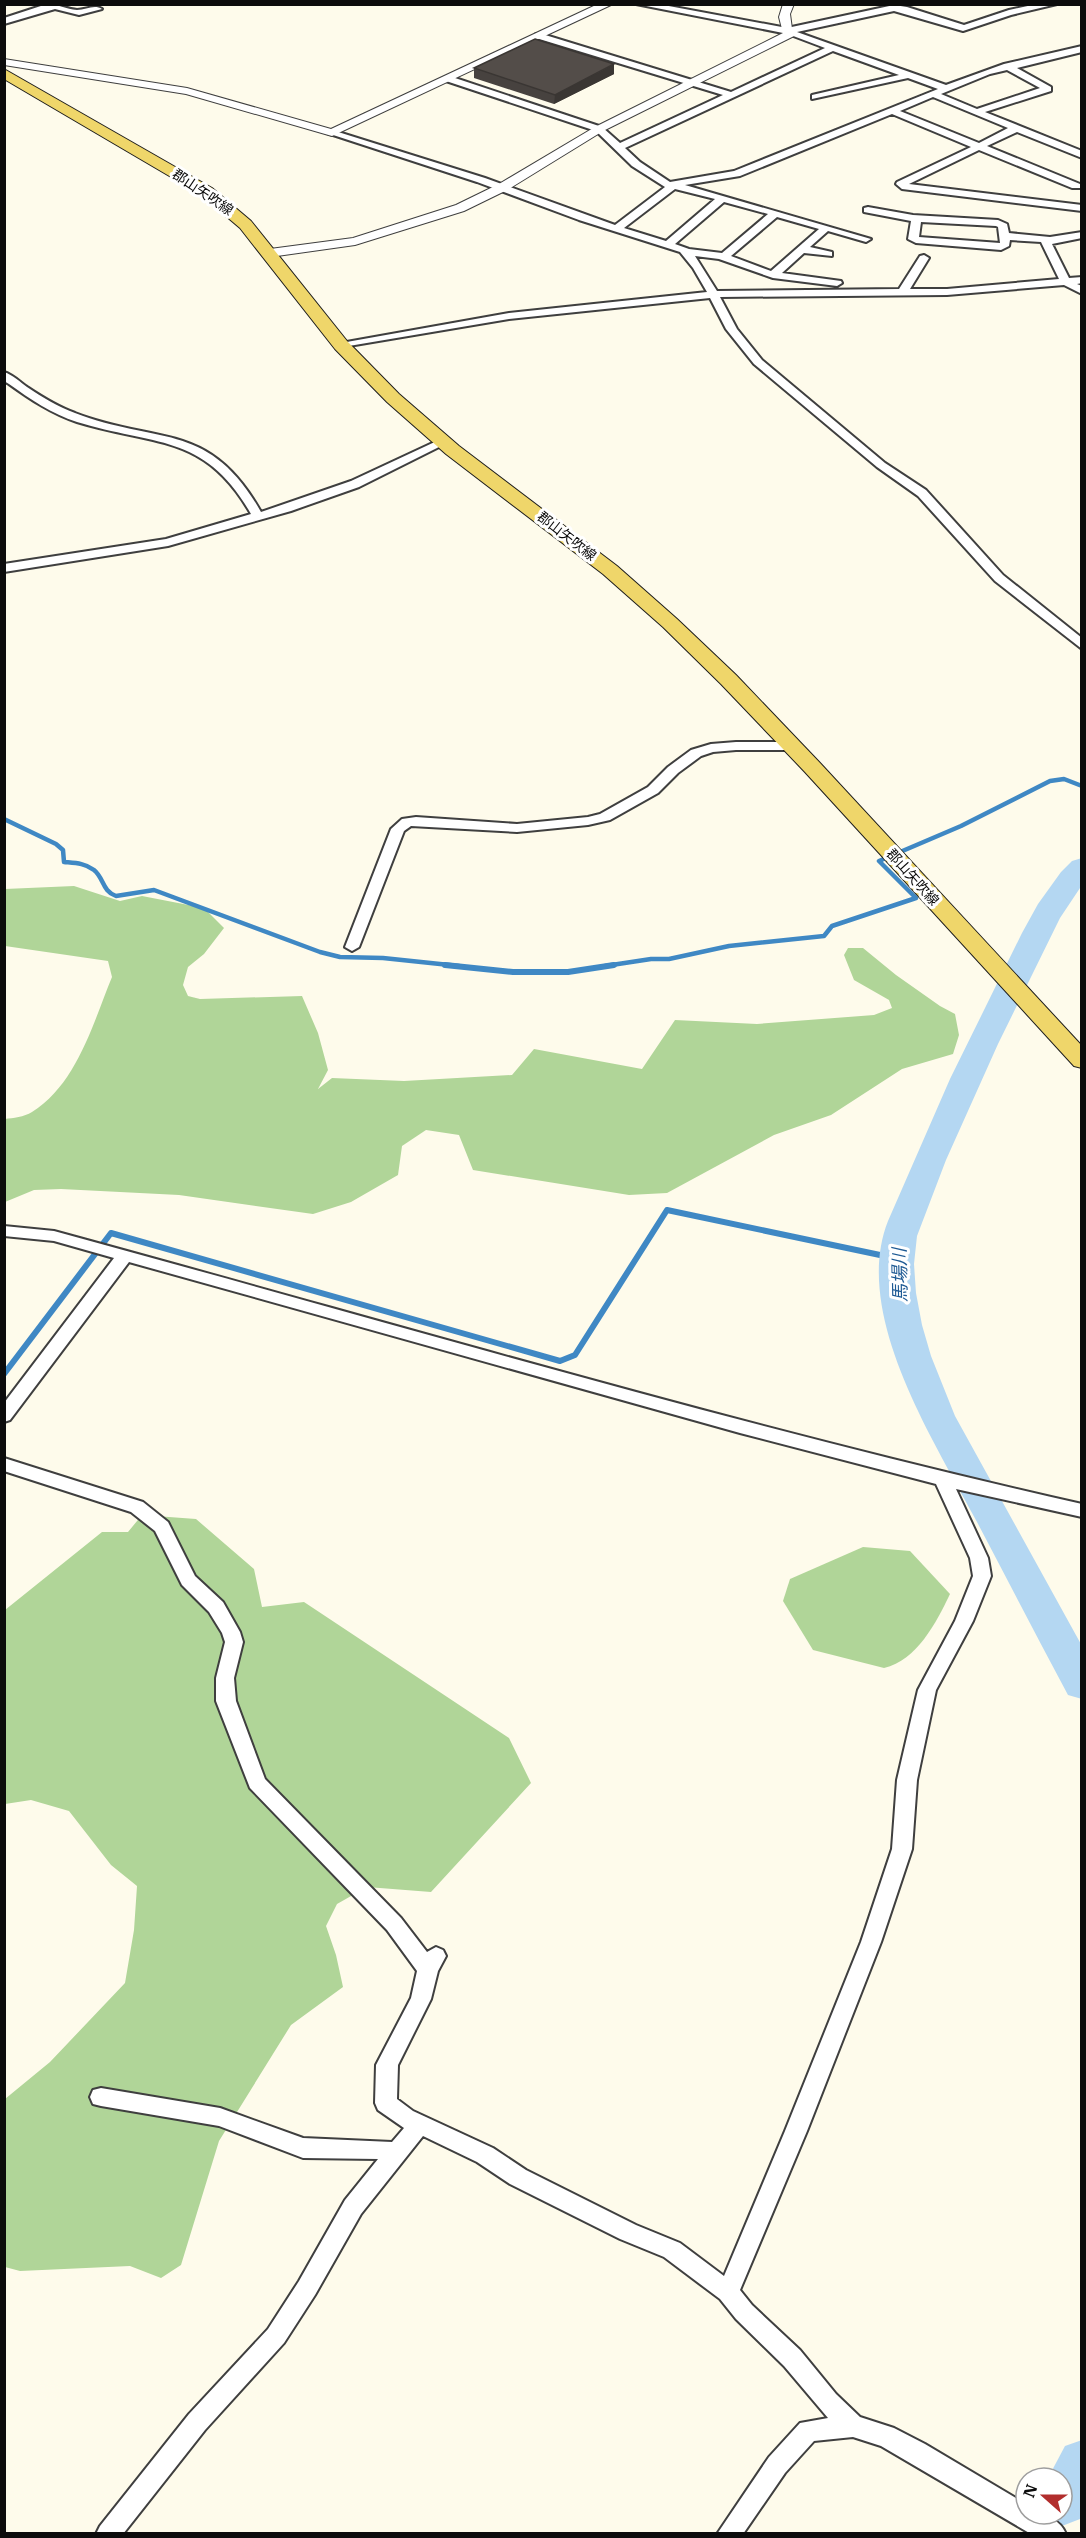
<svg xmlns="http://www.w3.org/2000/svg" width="1086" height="2538" viewBox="0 0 1086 2538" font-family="'IBM Plex Serif','Noto Sans JP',serif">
<rect width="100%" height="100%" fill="#fefbeb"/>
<g fill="#b0d598">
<path d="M74 886 120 901 142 896 204 908 224 928 204 954 188 967 183 985 188 996 200 999 302 996 318 1033 328 1070 318 1089 332 1078 404 1081 512 1075 534 1049 642 1069 675 1020 757 1024 874 1015 892 1008 889 1000 854 980 844 955 848 948H863L896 975 940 1006 955 1014 959 1035 953 1054 902 1069 831 1115 774 1135 667 1193 629 1195 473 1170 459 1135 426 1130 402 1146 398 1175 351 1202 313 1214 179 1195 61 1189 34 1190 5 1202V1119C13 1118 24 1117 32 1112 77 1084 93 1023 112 977L108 961 5 946V889Z"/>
<polygon points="142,1515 196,1519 254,1569 262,1607 304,1602 509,1738 531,1783 431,1892 367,1887 337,1904 326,1926 336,1955 343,1987 291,2025 219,2141 181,2265 161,2278 130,2266 20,2271 5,2267 5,2099 50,2062 125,1983 134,1930 137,1886 111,1865 69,1811 31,1800 5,1804 5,1610 102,1532 128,1532"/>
<path d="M863 1547 910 1551 950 1594C936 1623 917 1660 884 1668L813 1650 783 1601 790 1579Z"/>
</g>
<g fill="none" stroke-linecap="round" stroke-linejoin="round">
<g stroke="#3f88c4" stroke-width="4.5">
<path d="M4 819 56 844 63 850 64 862C74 863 85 863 94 870 104 878 102 891 116 896L154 890 320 952 340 957 383 958 459 966"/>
<polyline points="605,966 651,959 669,959 729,946 824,936 832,926 916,898 879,861 961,826 1050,781 1064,779 1082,786"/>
</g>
<g stroke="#3f88c4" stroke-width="6">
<polyline points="445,965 513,972 568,972 614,965"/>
<polyline points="4,1374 111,1233 560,1361 575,1355 667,1210 899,1259"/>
</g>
<g fill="#b4d7f2" fill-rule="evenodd">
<path d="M1082 858V885L1060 918 998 1044 946 1160 917 1236 914 1264 916 1293 922 1325 931 1356 955 1416 1082 1646V1699L1068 1695C1037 1637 1007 1579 977 1522 935 1442 851 1315 888 1221L950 1079 1022 933 1038 904 1061 872 1072 861Z"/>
<polygon points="1082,2440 1082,2515 1080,2519 1062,2526 1044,2519 1042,2514 1062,2514 1062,2478 1048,2478 1065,2446"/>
</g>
<g stroke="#3f3f3f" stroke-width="4">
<g id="minor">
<path d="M47 4C58 4 66 9 77 10 86 10 94 4 102 9L79 15 55 9 4 24V18Z"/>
<path d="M636 4H658L787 28 894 5 907 7 964 25 1009 10 1037 4H1057L1011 15 963 31 894 11 797 32 946 85 1004 64 1082 46V52L1017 68 1051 87V91L985 112 1082 151V158L1017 132 987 146 1080 184V188H1072L979 150 909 184 1082 205V211L902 189 896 184 897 182 971 147 892 114 740 176 685 185 871 239 866 242 828 231 810 247 832 252V256L804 253 782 273 841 281 842 283 837 286 773 278 719 259 695 256 717 291 899 289 920 256 924 255 929 258 910 289H947L1059 279 1041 242 1010 240 1009 246 1001 250 916 243 908 239 911 221 864 212V208L868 207 913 215 998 220 1007 224 1009 233 1050 237 1082 232V238L1052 244 1069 278 1082 277V283L1077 284 1082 286V294L1064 285 947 295 720 297 737 329 762 360 885 463 926 490 1003 575 1082 638V649L995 581 918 496 877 467 754 364 726 329 710 298 509 319 337 348V344L341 343 509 313 707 292 693 268 680 252 579 220 477 182 327 133 335 131 485 178 615 225 665 187 632 166 596 131 446 81V77H452L602 127 620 143 723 95 536 38V34H542L731 92 825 48 788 34ZM833 51 899 75 812 95V99L908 78 938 89 734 171 670 182 640 162 625 148ZM1007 70 1040 88 977 109 941 94 990 74ZM933 97 1008 128 979 143 900 111ZM675 189 715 199 666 241 624 228ZM724 202 768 214 722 253 689 249 675 244ZM777 217 819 229 771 271 731 256ZM921 222 996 226 998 227 1000 243 919 237Z"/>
<path d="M4 372C13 375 20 382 27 387 42 397 58 407 75 413 158 445 209 420 261 512L351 481 439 440H447L449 442 359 487 291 511 168 546 4 572V564L166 539 251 514C205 433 155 446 77 422 52 414 30 399 9 384L4 381Z"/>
<polygon points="736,742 793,742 800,746 793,750 736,750 713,752 701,756 678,773 658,793 610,820 588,825 517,832 411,826 404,831 359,947 352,951 345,947 391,829 402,819 416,817 517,824 588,817 600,814 648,787 668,767 691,750 711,744"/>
<path d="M4 1226 54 1231C396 1324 736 1426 1082 1504V1517L956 1489 988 1558 991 1576 973 1621 936 1690 917 1780 912 1849 881 1942 807 2131 740 2290 752 2305 800 2350 836 2394 860 2417 894 2428 925 2444 1026 2504V2514C1042 2514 1059 2517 1066 2534H1031L881 2446 853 2437 814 2441 785 2473 743 2534H717L769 2457 800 2423 828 2418 784 2366 736 2319 720 2299 664 2257 620 2239 510 2184 477 2162 423 2136 361 2214 315 2295 284 2343 205 2430 123 2534H96L100 2526 189 2414 268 2329 299 2281 345 2200 378 2159 303 2158 219 2126 101 2106 93 2104 90 2097 93 2090 101 2088 220 2108 303 2138 392 2142 404 2128 378 2110 375 2103 376 2065 411 1998 417 1971 387 1930 250 1788 216 1701V1678L225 1642 222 1633 209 1612 182 1585 155 1531 131 1512 4 1471V1458L143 1502 168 1522 195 1576 223 1602 240 1632 243 1642 234 1678 236 1701 265 1779 401 1918 427 1952 436 1947 443 1950 446 1956 438 1971 431 1999 398 2065 397 2099 413 2111 493 2148 526 2170 636 2225 680 2243 724 2276 785 2131 861 1942 892 1849 897 1780 918 1690 955 1621 973 1576 970 1558 936 1484 740 1433 129 1262 10 1420 4 1422V1403L114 1258 54 1241 4 1236Z"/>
</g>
</g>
<g stroke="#3f3f3f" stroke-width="2">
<g id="tertiary">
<polygon points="598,4 613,4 332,136 186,94 4,65 4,59 187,88 331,129"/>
<polygon points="783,4 794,4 790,14 792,29 797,33 796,35 603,131 507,190 464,211 355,245 270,257 264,253 270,249 353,238 456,205 499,184 595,127 783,33 779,17"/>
</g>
</g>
<g stroke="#1d1d1d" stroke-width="2">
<polygon id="primary" points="4,69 212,188 251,221 347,341 399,394 459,446 617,566 677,619 736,675 820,763 1082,1046 1082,1068 1074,1066 805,772 721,684 663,627 603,574 446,454 387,402 335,349 240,228 200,194 4,79"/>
</g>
<use href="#minor" fill="#fff" fill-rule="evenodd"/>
<use href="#tertiary" fill="#fff" fill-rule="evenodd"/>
<use href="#primary" fill="#efd66a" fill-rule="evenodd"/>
</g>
<polygon fill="#47423f" points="474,68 614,74 554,104 474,78"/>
<polygon fill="#3a3633" points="614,64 614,74 554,104 555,95"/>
<polygon fill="#534d49" stroke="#3a3633" stroke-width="1.5" points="535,39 614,64 555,95 474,68"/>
<g text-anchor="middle" stroke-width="6" stroke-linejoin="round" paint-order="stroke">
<g font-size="14" fill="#0c0c0c" stroke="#fff">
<text transform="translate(203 192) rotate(34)" y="5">郡山矢吹線</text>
<text transform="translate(567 536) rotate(38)" y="5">郡山矢吹線</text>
<text transform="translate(913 877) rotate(48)" y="5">郡山矢吹線</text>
</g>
<g font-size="18" font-style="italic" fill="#1e5a94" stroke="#fff">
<text transform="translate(900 1275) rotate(-91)" y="6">馬場川</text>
</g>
</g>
<rect width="1086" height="2538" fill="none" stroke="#0c0c0c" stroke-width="12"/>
<g transform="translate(1044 2496) rotate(291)"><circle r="28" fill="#ffffff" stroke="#9e9e9e" stroke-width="1.5"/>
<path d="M0-4.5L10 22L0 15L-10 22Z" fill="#b22e2d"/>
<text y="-9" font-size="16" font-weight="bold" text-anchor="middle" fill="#0c0c0c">N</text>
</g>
</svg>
